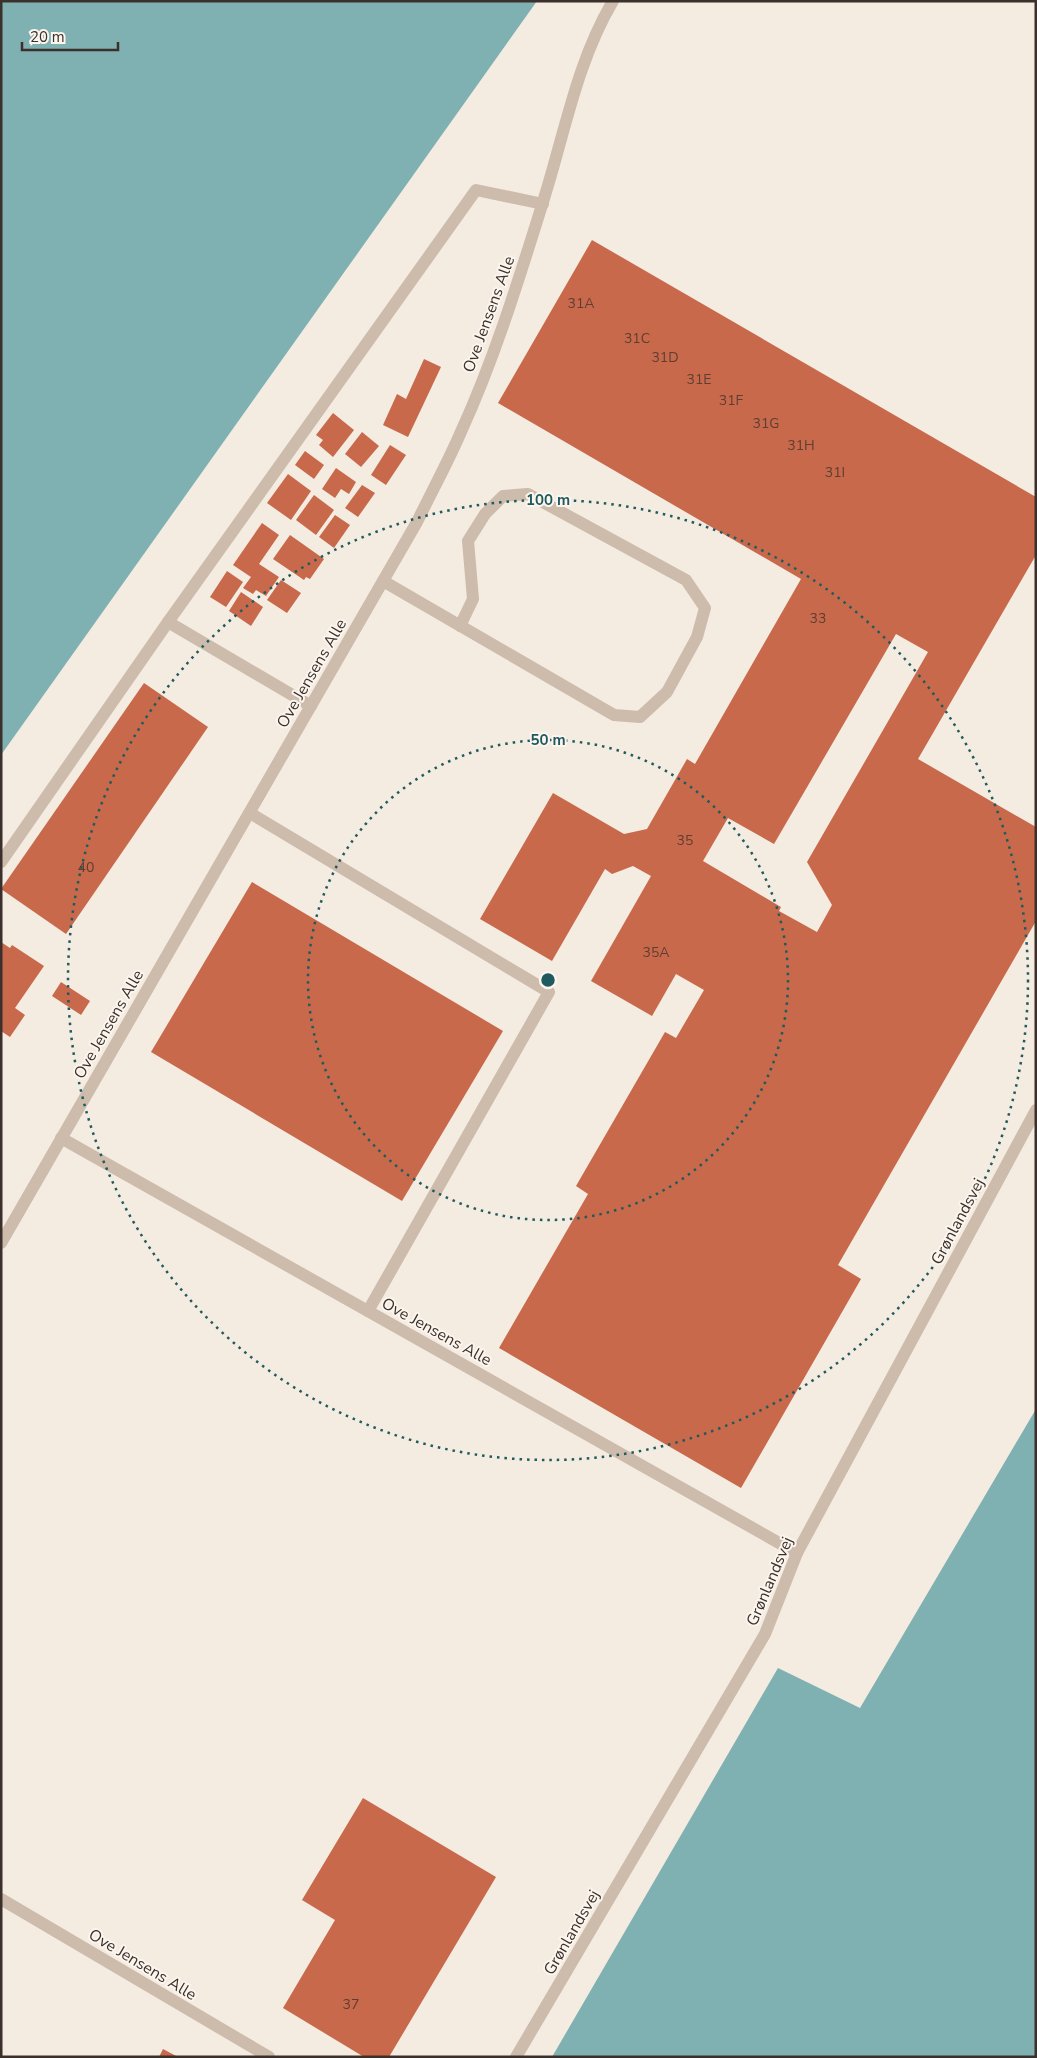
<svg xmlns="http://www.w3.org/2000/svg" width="1037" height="2058" viewBox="0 0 1037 2058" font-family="'Nunito Sans',sans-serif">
<rect width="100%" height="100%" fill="#f4ebe1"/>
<g fill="#7fb0b2">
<polygon points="1,1 537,1 1,755"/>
<polygon points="1036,1409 1036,2057 552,2057 778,1668 860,1708"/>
</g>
<g fill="#c8694b" fill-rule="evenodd">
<path d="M592 240 1036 497V555L918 759 1036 827V921L838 1265 861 1279 741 1488 499 1348 588 1194 576 1186 665 1032 676 1038 704 990 676 974 652 1016 591 981 651 876 633 866 612 874 605 869 552 961 480 919 553 793 624 834 647 829 687 759 695 764 801 579 498 403ZM896 634 928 652 807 862 832 905 817 932 779 911 781 907 703 861 728 818 774 844Z"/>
<polygon points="424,359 441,367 408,437 383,425 397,394 406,399"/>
<polygon points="333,413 354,430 333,457 319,445 323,440 316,435"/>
<polygon points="362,432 379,446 361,467 345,454"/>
<polygon points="390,445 406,455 386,485 371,475"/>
<polygon points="305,451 324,465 314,479 295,465"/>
<polygon points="336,468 356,482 349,494 341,489 335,498 322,489"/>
<polygon points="288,474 311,491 291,520 267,503"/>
<polygon points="362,485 375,493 358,517 345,508"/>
<polygon points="314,495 334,510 316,535 296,520"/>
<polygon points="335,515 350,525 334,548 319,537"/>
<polygon points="262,523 279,535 259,564 279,577 266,596 256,590 253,594 243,588 251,577 233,565"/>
<polygon points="290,535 324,559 310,579 306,577 304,580 273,559"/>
<polygon points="227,571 243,582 226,607 210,597"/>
<polygon points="281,580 301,593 287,613 267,600"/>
<polygon points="241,592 263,607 251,626 229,611"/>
<polygon points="144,683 208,727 66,934 1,889"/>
<polygon points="252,882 503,1031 402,1201 151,1052"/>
<polygon points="1,942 10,948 12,945 44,966 15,1008 25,1015 10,1037 1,1031"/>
<polygon points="61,982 90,1001 81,1015 52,996"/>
<polygon points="363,1798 496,1877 389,2057 364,2057 283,2008 335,1920 302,1900"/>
<polygon points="163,2049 178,2057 159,2057"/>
</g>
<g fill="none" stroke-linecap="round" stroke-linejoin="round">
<g stroke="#cdbbac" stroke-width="12">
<polyline points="383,581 614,715 640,717 667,692 697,637 705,608 686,580 528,494 503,496 485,514 468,541 473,599 460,626"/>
<polyline points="168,622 311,706"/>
<polyline points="250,813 549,992 368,1311"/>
<polyline points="1,862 168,622 476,190 543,204"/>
</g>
<g stroke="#cdbbac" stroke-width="12">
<polyline points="61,1138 797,1553"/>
<path d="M1 1243 417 522C431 493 447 464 460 434 494 360 518 282 542 205 564 137 576 63 613 1"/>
<polyline points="1,1899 269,2057"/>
<polyline points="516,2057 765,1634 797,1553 1036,1110"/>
</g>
</g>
<g fill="none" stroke="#1f5a5e" stroke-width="2.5" stroke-dasharray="2.5 5">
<circle cx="548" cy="980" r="240"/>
<circle cx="548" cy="980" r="480"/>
</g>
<g text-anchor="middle" stroke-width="4" stroke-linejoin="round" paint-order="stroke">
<g font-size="14" fill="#5e3e33">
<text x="581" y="308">31A</text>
<text x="637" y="343">31C</text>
<text x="665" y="362">31D</text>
<text x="699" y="384">31E</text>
<text x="731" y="405">31F</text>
<text x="766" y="428">31G</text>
<text x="801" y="450">31H</text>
<text x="835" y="477">31I</text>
<text x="818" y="623">33</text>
<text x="685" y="845">35</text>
<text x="86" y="872">40</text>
<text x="656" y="957">35A</text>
<text x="351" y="2009">37</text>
</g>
<g font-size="16" fill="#3b302b" stroke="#fbf5ee">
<text transform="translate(488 314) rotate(-70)" y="6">Ove Jensens Alle</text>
<text transform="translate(311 673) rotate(-60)" y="6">Ove Jensens Alle</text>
<text transform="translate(108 1024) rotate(-60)" y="6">Ove Jensens Alle</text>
<text transform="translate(957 1221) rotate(-62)" y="6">Grønlandsvej</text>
<text transform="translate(437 1331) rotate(29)" y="6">Ove Jensens Alle</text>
<text transform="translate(769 1581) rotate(-67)" y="6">Grønlandsvej</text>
<text transform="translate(571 1932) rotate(-60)" y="6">Grønlandsvej</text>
<text transform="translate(143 1964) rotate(31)" y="6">Ove Jensens Alle</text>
</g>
</g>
<circle cx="548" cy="980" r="8" fill="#1f5a5e" stroke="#fbf5ee" stroke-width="2.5"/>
<g font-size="15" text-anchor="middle" font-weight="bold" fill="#1f5a5e" stroke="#fbf5ee" stroke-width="4" stroke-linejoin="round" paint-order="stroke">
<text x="548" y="505">100 m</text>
<text x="548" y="745">50 m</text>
</g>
<rect width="1037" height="2058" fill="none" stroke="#3b302b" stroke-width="5"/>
<path d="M22 42v8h96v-8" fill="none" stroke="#3b302b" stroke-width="2.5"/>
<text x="30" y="42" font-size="15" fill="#3b302b" stroke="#fbf5ee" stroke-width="4" paint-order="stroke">20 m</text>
</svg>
